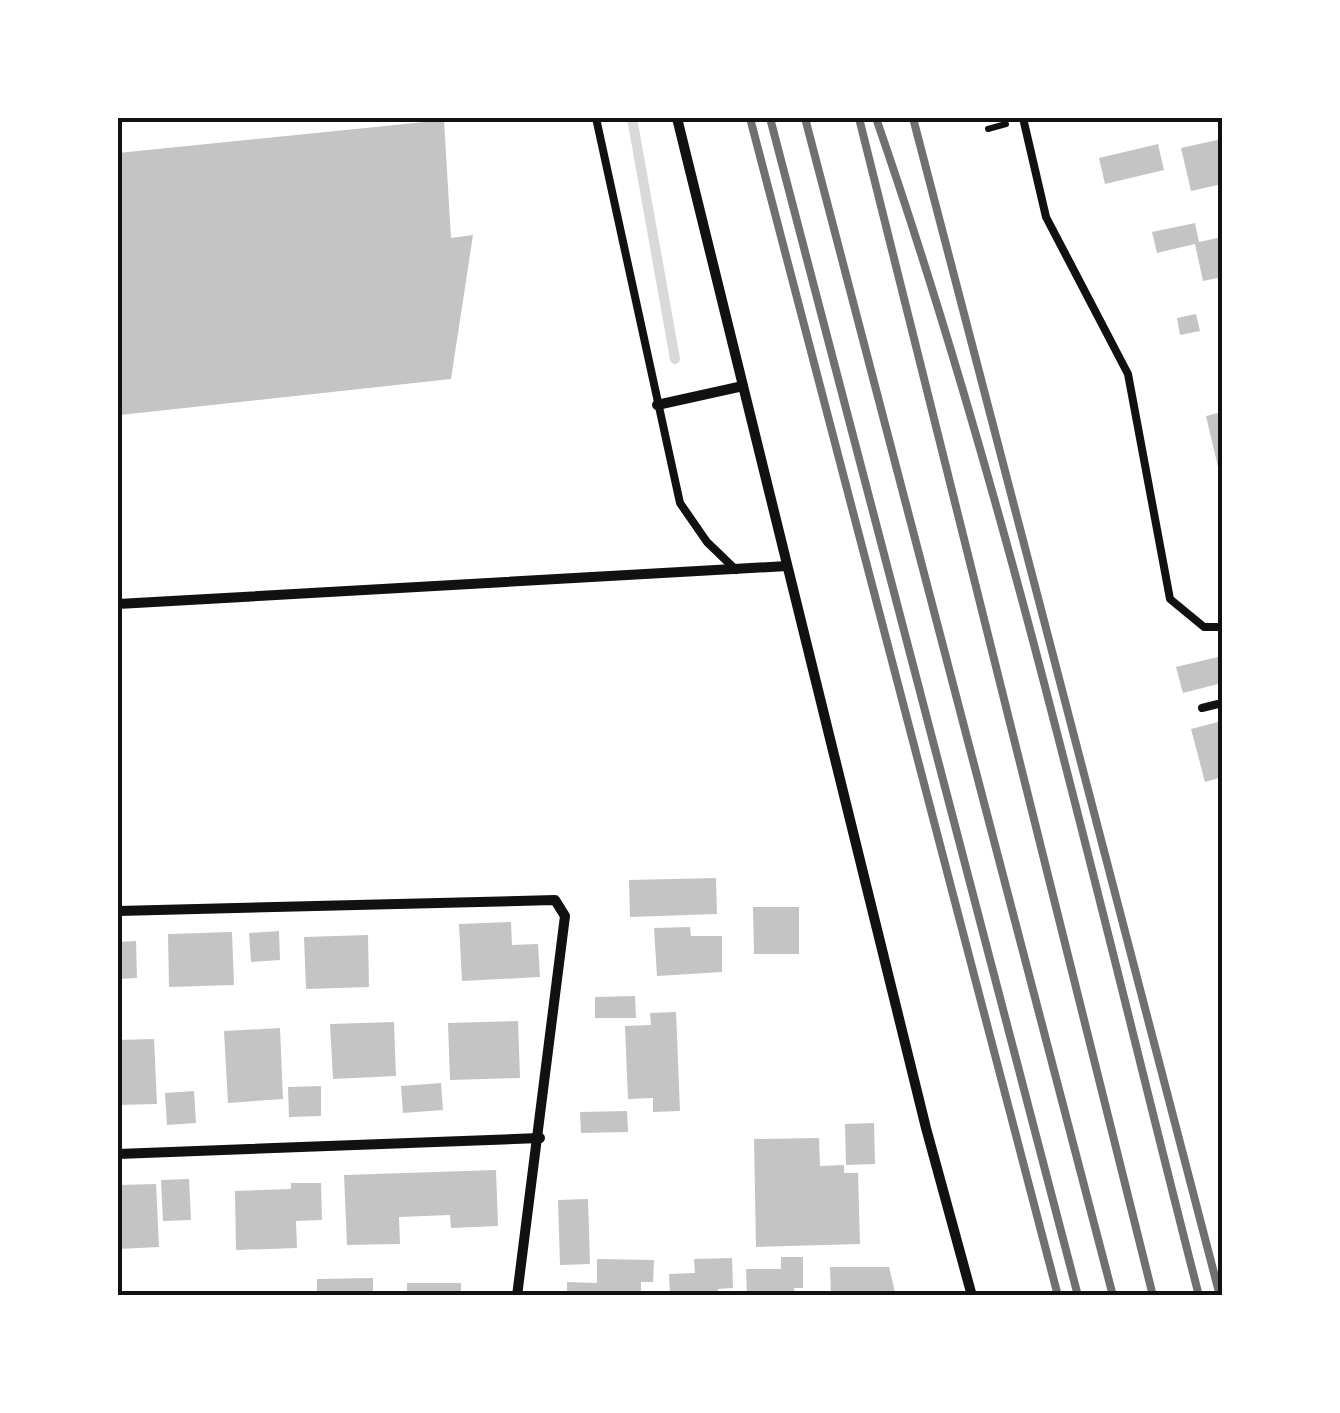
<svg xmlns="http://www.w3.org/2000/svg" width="1340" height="1413" viewBox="0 0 1340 1413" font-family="'Asap Condensed',sans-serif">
<rect width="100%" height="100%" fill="#fff"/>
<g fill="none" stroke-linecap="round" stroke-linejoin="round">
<polyline stroke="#d9d9d9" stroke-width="10" points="632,118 675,359"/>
</g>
<g fill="#c4c4c4">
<polygon points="444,120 451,238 473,235 451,379 120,415 118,153"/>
<polygon points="1222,139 1222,184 1191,191 1181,148"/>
<polygon points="1158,144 1164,170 1105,184 1099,158"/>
<polygon points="1195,223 1199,242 1222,237 1222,277 1203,281 1195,244 1157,253 1152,232"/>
<polygon points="1196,314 1200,331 1180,335 1177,318"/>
<polygon points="1222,412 1222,471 1219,471 1206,416"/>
<polygon points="1222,656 1222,683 1183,693 1176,667"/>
<polygon points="1222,721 1222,777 1205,782 1191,729"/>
<polygon points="716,878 717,914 630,917 629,880"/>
<polygon points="753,907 799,907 799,954 754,954"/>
<polygon points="511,922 512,945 538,944 540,977 462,981 459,924"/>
<polygon points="690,927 691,936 722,936 722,972 657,976 654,928"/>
<polygon points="279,931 280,960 251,962 249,933"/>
<polygon points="232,932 234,985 169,987 168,934"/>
<polygon points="368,935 369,987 306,989 304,937"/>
<polygon points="136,941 137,978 118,979 118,942"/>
<polygon points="635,996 636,1018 595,1018 595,997"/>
<polygon points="676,1012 680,1111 653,1112 653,1098 628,1099 625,1026 651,1025 650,1013"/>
<polygon points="518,1021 520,1078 450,1080 448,1023"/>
<polygon points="394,1022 396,1076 333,1079 330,1024"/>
<polygon points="280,1028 283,1099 228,1103 224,1031"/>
<polygon points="154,1039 157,1104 118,1105 118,1040"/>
<polygon points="441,1083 443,1110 403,1113 401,1086"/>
<polygon points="321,1086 321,1116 289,1117 288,1087"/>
<polygon points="194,1091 196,1123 167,1125 165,1093"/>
<polygon points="627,1111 628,1132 581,1133 580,1112"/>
<polygon points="874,1123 875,1164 846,1165 845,1124"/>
<polygon points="819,1138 820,1166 844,1165 844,1173 858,1173 860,1244 756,1247 754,1139"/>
<polygon points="496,1170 498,1226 451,1228 450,1215 399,1217 400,1244 347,1245 344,1175"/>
<polygon points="189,1179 191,1220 163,1221 161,1180"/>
<polygon points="291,1183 321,1183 322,1220 296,1221 297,1248 236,1250 235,1191 291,1189"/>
<polygon points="156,1184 159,1247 118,1249 118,1185"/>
<polygon points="588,1199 590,1264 560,1265 558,1200"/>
<polygon points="781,1257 803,1257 803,1288 794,1288 795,1296 747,1296 746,1269 781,1269"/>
<polygon points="732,1258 733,1288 718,1289 718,1296 670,1296 669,1274 695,1273 694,1259"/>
<polygon points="597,1259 654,1260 653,1282 641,1282 641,1296 567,1296 567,1282 597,1283"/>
<polygon points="830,1267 889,1267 896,1296 831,1296"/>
<polygon points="373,1278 373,1296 317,1296 317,1279"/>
<rect x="407" y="1283" width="54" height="13"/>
</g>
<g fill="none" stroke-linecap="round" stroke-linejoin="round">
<polyline stroke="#111" stroke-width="6" points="988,129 1006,124"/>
<g stroke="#111" stroke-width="8">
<polyline points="596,118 680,503 707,542 736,570"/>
<polyline points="1023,118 1046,217 1128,374 1170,599 1204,627 1222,627"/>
<polyline points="1202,708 1222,703"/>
</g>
<g stroke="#111" stroke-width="10">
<polyline points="677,118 926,1128 972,1296"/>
<polyline points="657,405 743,386"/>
<polyline points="118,604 787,566"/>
<polyline points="118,911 555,900 565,916 517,1296"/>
<polyline points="118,1154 540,1138"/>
</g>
<g stroke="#707070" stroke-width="8">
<polyline points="750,118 1058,1296"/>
<polyline points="770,118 1078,1296"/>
<polyline points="805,118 1113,1296"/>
<polyline points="859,118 1153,1296"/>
<path d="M876 118C1009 502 1098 902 1199 1296"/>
<polyline points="913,118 1220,1296"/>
</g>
</g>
<rect width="1340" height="1413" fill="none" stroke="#ffffff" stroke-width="240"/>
<rect x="120" y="120" width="1100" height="1173" fill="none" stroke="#111" stroke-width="4"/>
</svg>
